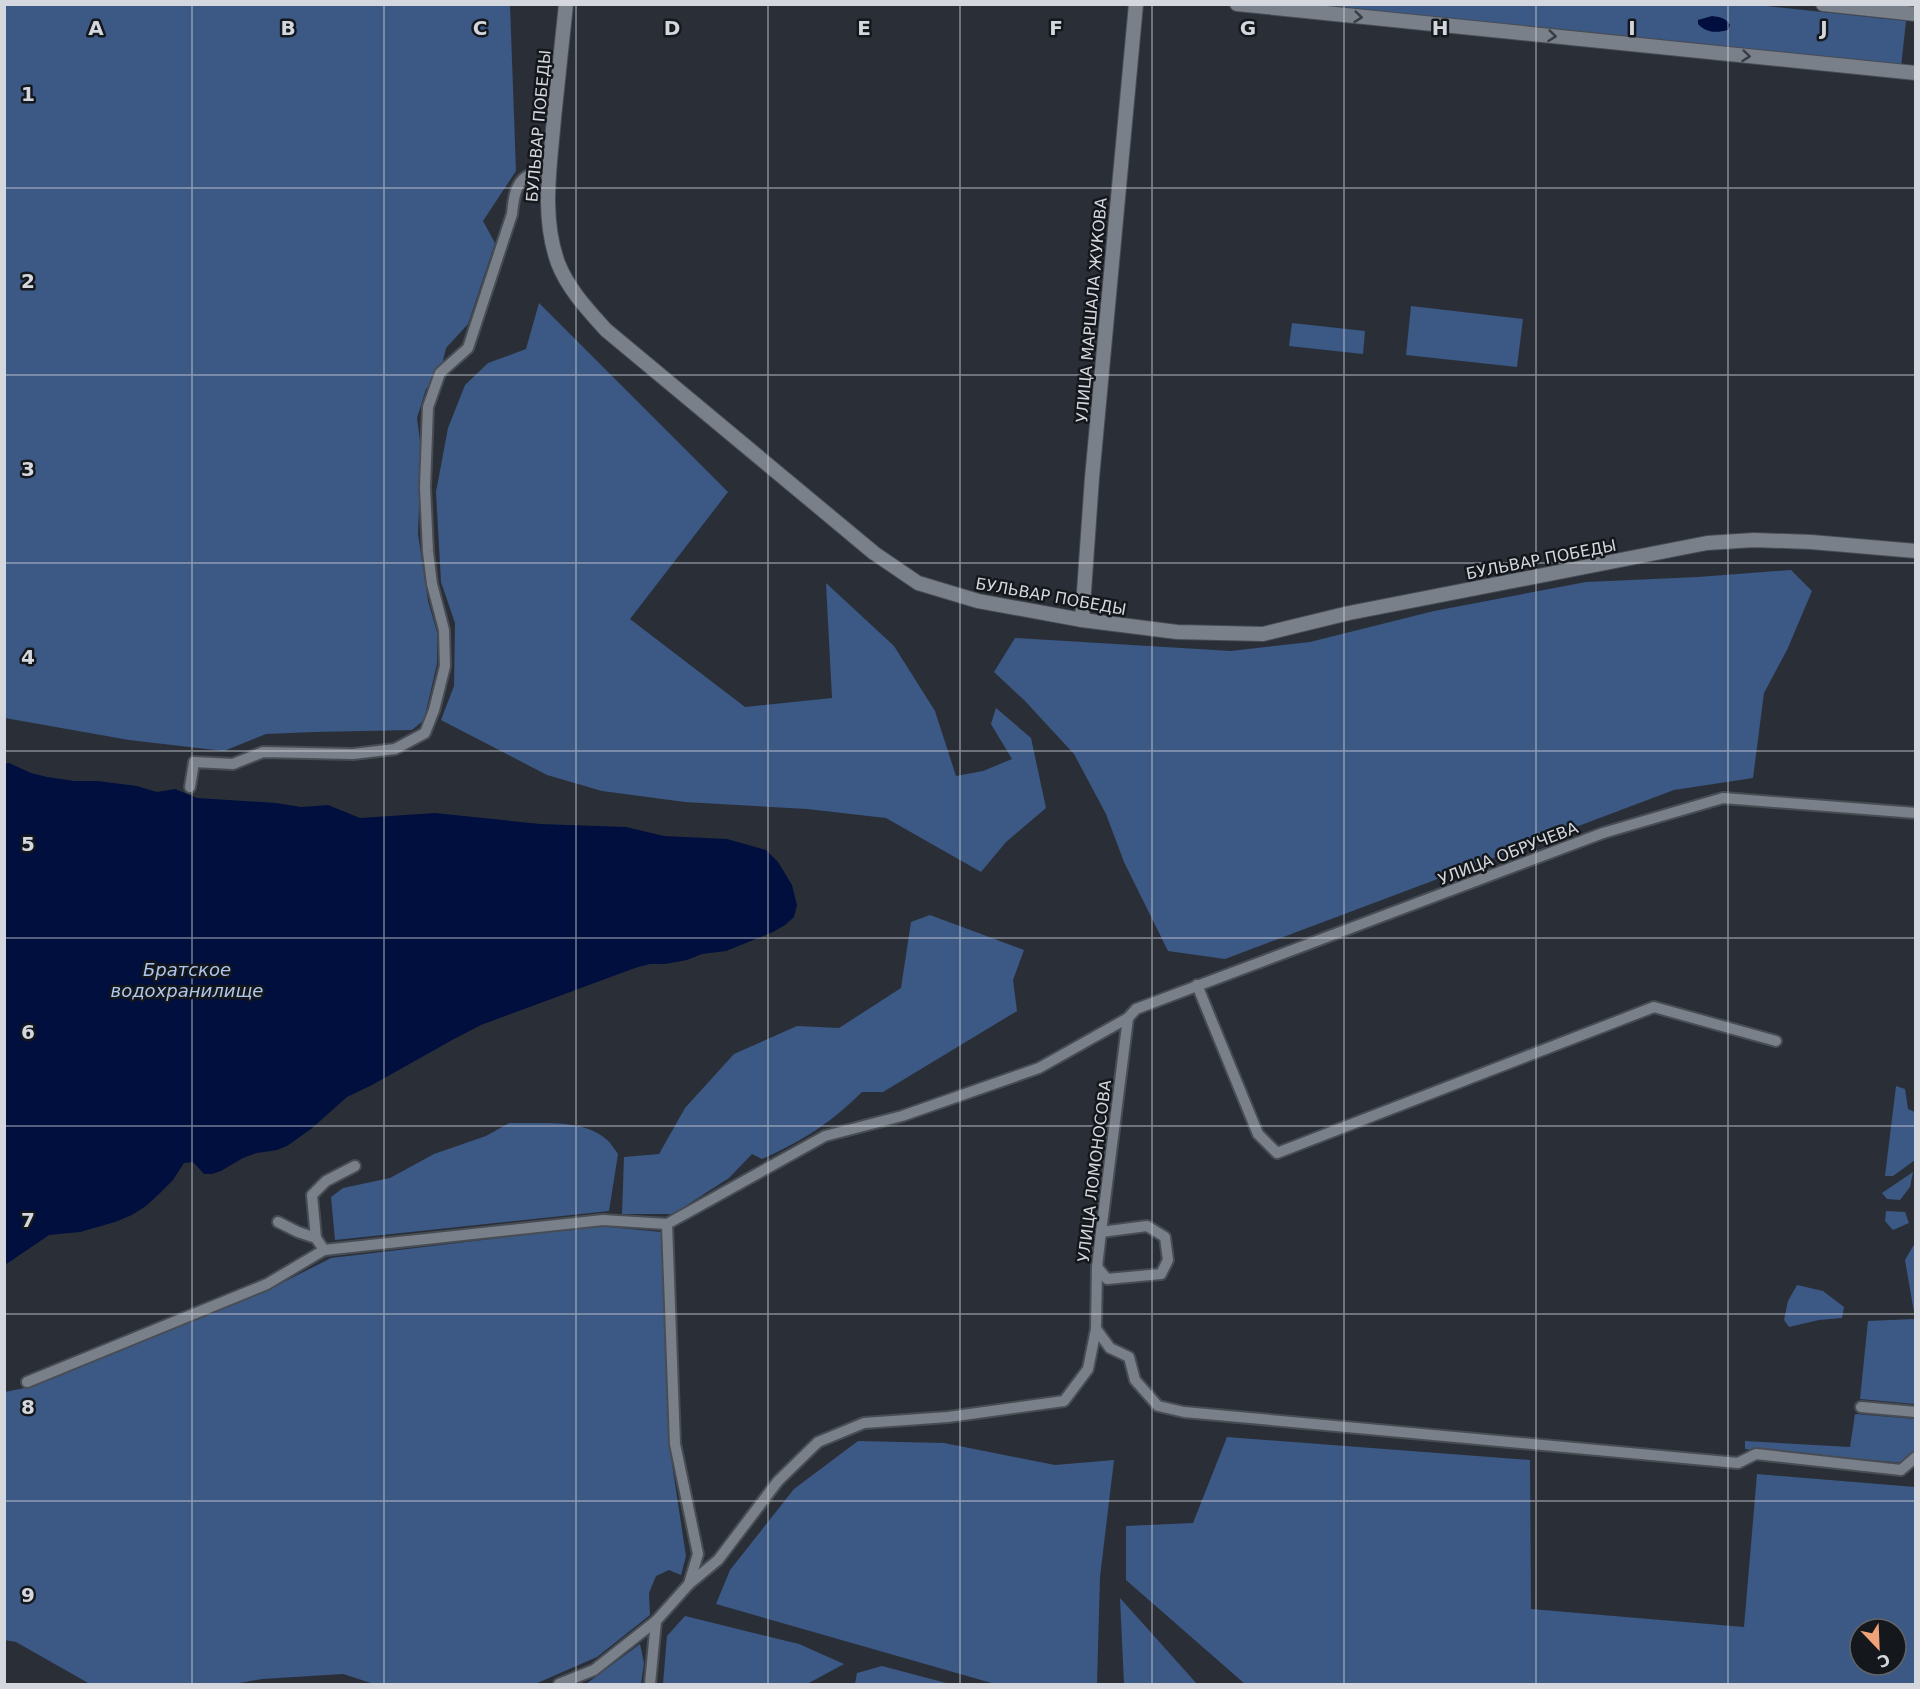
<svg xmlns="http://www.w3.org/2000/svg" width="1920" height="1689" viewBox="0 0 1920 1689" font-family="'DejaVu Sans',sans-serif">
<rect width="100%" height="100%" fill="#2a2f37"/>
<g fill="#3c5885" fill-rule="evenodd">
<polygon points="1748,4 1906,21 1901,67 1340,8 1335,5"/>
<polygon points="4,5 510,5 516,171 483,221 495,243 468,324 446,348 440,373 426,389 417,418 421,449 418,534 428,601 437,632 437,664 424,720 412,730 314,732 266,734 224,751 129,740 5,718"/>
<polygon points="539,303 728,492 630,619 745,707 832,698 826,583 894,646 935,711 956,776 983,771 1012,759 991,724 996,708 1031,738 1046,808 1006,842 981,872 886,818 807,809 685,802 602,791 547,775 441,720 454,686 455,623 441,582 436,492 448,428 465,385 488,363 526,349"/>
<polygon points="1411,306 1523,319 1517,367 1406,355"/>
<polygon points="1292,323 1365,331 1363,354 1289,346"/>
<polygon points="1791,570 1812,591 1787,650 1764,693 1753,778 1674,790 1225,959 1168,951 1124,862 1106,814 1074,754 1025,701 994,672 1015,638 1231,651 1310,642 1434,611 1586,582 1698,577"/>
<path d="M930 915 1024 950 1013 980 1017 1011 883 1092H862C832 1122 801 1142 762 1159L752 1154 729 1178 673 1214H622L624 1157 659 1154 685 1108 734 1054 797 1026 839 1028 901 988 911 922Z"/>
<polygon points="1896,1086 1905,1089 1908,1109 1915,1112 1915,1160 1893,1176 1885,1176"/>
<path d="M509 1123C539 1124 582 1118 606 1139 611 1143 614 1149 618 1154L609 1211 335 1240 331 1197 343 1188 390 1178 434 1154 486 1136Z"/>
<polygon points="1913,1172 1910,1187 1900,1200 1887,1199 1882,1193"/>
<polygon points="1886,1211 1905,1212 1909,1223 1893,1230 1885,1221"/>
<polygon points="599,1226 661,1232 669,1444 686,1556 681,1575 669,1570 656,1576 649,1593 650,1615 597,1657 535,1684 374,1684 343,1674 262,1679 234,1684 90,1684 16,1642 5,1640 5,1392 29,1387 272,1288 331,1258"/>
<polygon points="1915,1243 1915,1318 1905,1260"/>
<polygon points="1797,1285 1823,1291 1844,1307 1842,1318 1819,1320 1789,1327 1784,1320 1788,1301"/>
<polygon points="1915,1319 1915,1404 1860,1399 1868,1321"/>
<polygon points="1855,1414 1915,1419 1915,1452 1905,1463 1745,1449 1745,1441 1850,1447"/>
<path d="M1227 1437 1530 1460 1531 1609 1744 1627 1757 1474 1915 1487V1684H1245L1126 1580V1526L1193 1523ZM1860 1629H1896V1665H1860Z"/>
<polygon points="858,1441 944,1443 1055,1465 1114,1460 1100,1577 1097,1684 995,1684 716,1604 730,1570 794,1489"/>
<polygon points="1120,1598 1197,1684 1124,1684"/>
<polygon points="685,1616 799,1644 844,1664 807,1684 663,1684 667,1636"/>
<polygon points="640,1644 644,1663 641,1684 586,1684"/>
<polygon points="882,1666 950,1684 855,1684 857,1673"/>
</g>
<g fill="#000f3e">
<path d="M1712 16C1720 17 1726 18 1730 25L1728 30C1717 33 1706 33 1698 24V20Z"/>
<polygon points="9,763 31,773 47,777 74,781 98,781 137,786 157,792 175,789 197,798 276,803 301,807 328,805 360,818 435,813 540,824 626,827 664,836 727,839 766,850 778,862 792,885 797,905 794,917 785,925 773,932 726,951 702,954 687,960 665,964 650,964 635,968 481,1025 454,1039 372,1085 347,1097 311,1129 287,1146 277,1150 257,1153 243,1158 221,1171 212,1174 204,1174 193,1162 184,1163 173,1180 159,1194 146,1206 132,1215 115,1222 80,1232 49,1235 5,1265 4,764"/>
</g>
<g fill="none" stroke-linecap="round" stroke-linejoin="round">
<g stroke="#484d54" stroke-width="14">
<g id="minor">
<path d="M190 787 194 762 233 764 263 752 353 754 395 749 425 733 434 710 445 666 444 630 432 584 428 552 425 487 428 407 440 373 468 348 512 214C515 184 519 174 549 169"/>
<polyline points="1197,985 1258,1134 1277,1153 1654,1007 1776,1041"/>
<polyline points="278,1222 298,1232 316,1238"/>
<polyline points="324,1250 316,1238 312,1195 326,1181 355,1166"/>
<polyline points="1097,1267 1107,1279 1161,1274 1168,1260 1165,1237 1147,1226 1101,1232"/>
<polyline points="1096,1329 1110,1348 1129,1357 1135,1380 1158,1406 1184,1412 1738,1463 1756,1454 1901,1470 1916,1457"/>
<polyline points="27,1382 267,1284 324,1250 603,1220 667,1224 825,1136 902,1116 1039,1068 1128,1018 1136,1009 1603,833 1723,798 1916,813"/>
<polyline points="1861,1407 1916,1412"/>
<polyline points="689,1584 718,1560 778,1481 818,1442 864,1423 948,1417 1064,1401 1088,1369 1096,1329 1097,1267 1101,1232 1128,1018"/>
<polyline points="559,1684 594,1670 656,1621"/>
<polyline points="650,1684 656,1621 689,1584 698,1554 675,1444 667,1224"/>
</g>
</g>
<g stroke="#484d54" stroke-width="16">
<g id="tertiary">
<path d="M566 4C562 42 558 80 554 118 550 167 541 216 558 263 568 289 588 310 606 330L874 553 918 583 978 601 1082 620 1177 632 1263 634 1349 613 1707 543 1754 540 1811 542 1916 551"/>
<polyline points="1237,4 1916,73"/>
<polyline points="1823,4 1916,14"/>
<polyline points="1082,620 1092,478 1136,4"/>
</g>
</g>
<use href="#minor" stroke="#7a808a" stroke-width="10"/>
<use href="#tertiary" stroke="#7a808a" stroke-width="14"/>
</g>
<defs><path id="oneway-chevron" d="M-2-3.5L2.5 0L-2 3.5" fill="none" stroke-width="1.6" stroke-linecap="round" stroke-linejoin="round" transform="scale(1.5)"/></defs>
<g stroke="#383c42">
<use href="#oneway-chevron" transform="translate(1358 17) rotate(6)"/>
<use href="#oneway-chevron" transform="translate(1552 36) rotate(6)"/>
<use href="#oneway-chevron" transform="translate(1746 56) rotate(6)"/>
</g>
<path fill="none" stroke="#d4d7dd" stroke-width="1.5" stroke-opacity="0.55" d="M192 4V1684M384 4V1684M576 4V1684M768 4V1684M960 4V1684M1152 4V1684M1344 4V1684M1536 4V1684M1728 4V1684M4 188H1916M4 375H1916M4 563H1916M4 751H1916M4 938H1916M4 1126H1916M4 1314H1916M4 1501H1916"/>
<g text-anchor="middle" stroke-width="5" stroke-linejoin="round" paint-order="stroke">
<g font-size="16" fill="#d4d7dd" stroke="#14171b">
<text transform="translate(538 126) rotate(-85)" y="6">БУЛЬВАР ПОБЕДЫ</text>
<text transform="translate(1091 310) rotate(-85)" y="6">УЛИЦА МАРШАЛА ЖУКОВА</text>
<text transform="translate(1541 559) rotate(-11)" y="6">БУЛЬВАР ПОБЕДЫ</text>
<text transform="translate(1051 596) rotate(10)" y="6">БУЛЬВАР ПОБЕДЫ</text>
<text transform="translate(1508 853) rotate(-21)" y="6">УЛИЦА ОБРУЧЕВА</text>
<text transform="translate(1094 1171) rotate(-83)" y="6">УЛИЦА ЛОМОНОСОВА</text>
</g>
<g font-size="18" font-style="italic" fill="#afc7ed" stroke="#14171b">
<text x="187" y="976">Братское<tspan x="187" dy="21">водохранилище</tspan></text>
</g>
</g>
<g font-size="20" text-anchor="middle" font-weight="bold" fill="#d4d7dd" stroke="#14171b" stroke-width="5" stroke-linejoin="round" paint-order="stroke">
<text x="96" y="35">A</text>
<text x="288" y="35">B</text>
<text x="480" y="35">C</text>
<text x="672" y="35">D</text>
<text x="864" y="35">E</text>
<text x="1056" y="35">F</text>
<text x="1248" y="35">G</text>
<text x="1440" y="35">H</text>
<text x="1632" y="35">I</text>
<text x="1824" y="35">J</text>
<text x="28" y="101">1</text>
<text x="28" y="288">2</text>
<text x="28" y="476">3</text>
<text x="28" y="664">4</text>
<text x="28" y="851">5</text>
<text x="28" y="1039">6</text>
<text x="28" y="1227">7</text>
<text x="28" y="1414">8</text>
<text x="28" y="1602">9</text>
</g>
<rect width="1920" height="1689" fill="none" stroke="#d4d7dd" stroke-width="12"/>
<g transform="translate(1878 1647) rotate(157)"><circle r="28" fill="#14171b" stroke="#616469" stroke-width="1.5"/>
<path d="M0-4.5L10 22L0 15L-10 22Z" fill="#f0a378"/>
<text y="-9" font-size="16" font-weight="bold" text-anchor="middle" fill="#d4d7dd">С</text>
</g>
</svg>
